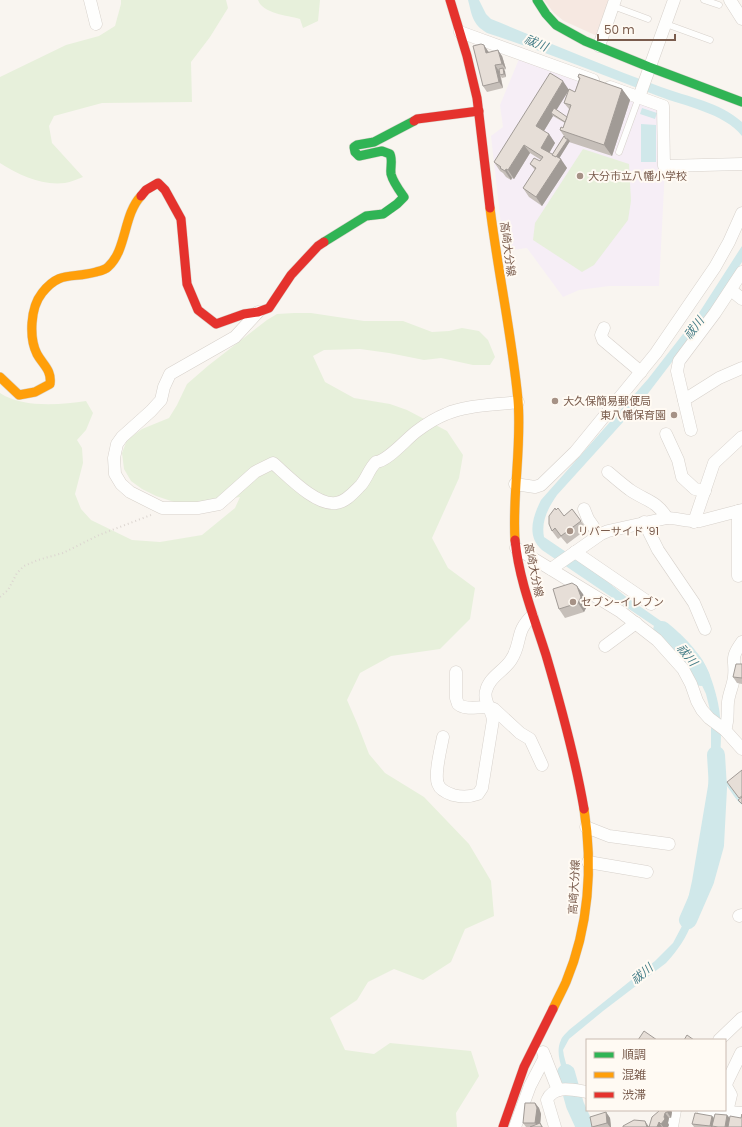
<svg xmlns="http://www.w3.org/2000/svg" width="742" height="1127" viewBox="0 0 742 1127" font-family="Poppins,'Noto Sans JP',sans-serif">
<rect width="100%" height="100%" fill="#f9f5f0"/>
<polygon fill="#f6e8e1" points="544,0 610,0 597,36 564,21 554,13"/>
<polygon fill="#f6eef6" points="519,59 660,109 665,168 659,286 609,286 579,290 563,297 527,248 504,251 491,136 503,127 500,105"/>
<g fill="#e7f0db">
<path d="M121 0H226L228 8 210 37 191 62 192 102 102 103 54 116 49 126 52 143 83 177C77 179 71 182 65 183 42 186 19 175 0 163V77L66 45 99 36 115 26 121 4Z"/>
<path d="M258 0H320L318 21 303 28 300 19C287 15 263 14 258 0Z"/>
<polygon points="583,149 629,164 631,201 628,220 594,265 582,272 533,240 535,223"/>
<path d="M294 313H311L364 321H403L432 332 449 331 462 328 479 331 488 340 495 357 490 365H473L441 358 424 360 389 353 360 349 324 350 313 356 325 382 354 398 390 404 407 410 447 431 463 455 459 478 432 538 448 568 475 588 470 619 440 649 391 656 360 673 347 700 357 723 369 754 385 773 424 797 469 844 491 881 494 916 465 929 451 962 423 980 394 969 368 982 357 1000 330 1018 345 1050 374 1054 390 1043 471 1051 479 1076 456 1113 457 1127H0V393C22 408 60 405 86 401L93 413 86 430 77 440 82 448 83 463 75 494 81 509 91 520 132 540 160 542 202 535 235 508 240 497 193 504 174 502 156 496 142 489 131 481 124 469 122 453 127 440 142 429 169 418 177 405 187 384 209 365 267 320 277 314Z"/>
</g>
<g fill="#d0e8ea">
<path d="M468 0H479L486 14 491 19C548 42 604 66 661 87 688 97 720 102 742 122V136C724 113 684 106 658 96 601 74 545 52 487 33 472 24 472 15 468 0Z"/>
<polygon points="642,108 657,113 655,119 640,114"/>
<polygon points="641,124 656,125 656,162 641,162"/>
<path d="M742 246V262L704 320 643 400 557 495C548 508 541 521 544 537L597 573 625 596 681 635 679 637C687 644 697 651 703 661 710 673 715 689 718 703 725 737 718 778 713 812 709 834 706 856 702 878 699 892 697 908 692 922 687 937 677 951 666 963L603 1011 569 1039 563 1050 564 1056 572 1086 567 1085C564 1072 554 1054 561 1040 562 1037 566 1033 569 1030L655 961 673 943 682 926 692 881 708 786 711 758V714L706 694 690 660 688 653 660 630 542 550C526 536 533 516 541 500L648 379 697 316Z"/>
</g>
<g fill="none" stroke-linecap="round" stroke-linejoin="round">
<path stroke="#d0e8ea" stroke-width="3" d="M717 774C729 781 732 794 742 803"/>
<g stroke="#d0e8ea" stroke-width="18">
<path d="M662 630C678 643 693 658 701 677"/>
<polyline points="688,920 705,881 715,845 718,788 716,755"/>
<polyline points="566,1073 575,1105 585,1127"/>
</g>
<g stroke="#d7d1cb" stroke-width="7">
<g id="lane">
<polyline points="704,0 719,5"/>
<polyline points="613,6 648,19"/>
<polyline points="666,24 710,40"/>
<polyline points="619,152 639,97"/>
</g>
</g>
<g stroke="#d7d1cb" stroke-width="13">
<g id="street">
<polyline points="90,0 96,24"/>
<polyline points="730,0 742,19"/>
<polyline points="460,32 593,80"/>
<polyline points="599,46 615,0"/>
<polyline points="610,87 663,106 664,166 742,164"/>
<polyline points="639,97 674,0"/>
<polyline points="731,290 742,299"/>
<path d="M258 312 235 337 170 374 164 387 161 400 151 411 122 437 117 444 114 458 115 474 121 484 130 492 162 508H198L219 504 255 472 273 463C288 476 316 506 336 503 346 502 354 492 361 485 367 478 369 469 376 462 388 461 406 439 417 431 425 425 436 418 446 414 465 405 497 405 518 402"/>
<polyline points="604,328 601,335 603,340 641,372"/>
<polyline points="684,400 719,378 742,368"/>
<polyline points="691,430 677,371 679,361 715,313 742,272"/>
<polyline points="666,434 678,460 682,477 695,489 705,491"/>
<path d="M608 472C615 478 622 484 630 490 646 501 656 500 667 518"/>
<polyline points="515,484 535,487 541,485 575,452 656,353 715,267 729,242 742,213"/>
<polyline points="584,509 588,519 599,535"/>
<polyline points="644,522 658,550 694,603 705,629"/>
<polyline points="694,522 714,463 742,437"/>
<polyline points="516,548 621,612 657,640 683,669 691,684 697,701 702,710 709,718 725,730 742,749"/>
<polyline points="575,552 651,604"/>
<path d="M551 569 601 534 608 531 667 518C678 518 688 522 700 521L742 510"/>
<polyline points="738,576 738,511"/>
<polyline points="605,646 636,623"/>
<path d="M456 672V698L458 704C467 712 483 704 494 709L520 733 530 739 542 765"/>
<path d="M725 730C729 720 727 711 728 702 729 693 733 686 734 677 736 659 729 660 742 642"/>
<path d="M443 737C441 748 434 774 438 784 440 790 447 793 453 795 461 797 470 797 478 794L482 788 493 720C492 710 483 701 486 691 489 677 504 671 511 660 522 644 515 631 532 616"/>
<polyline points="586,827 609,836 669,844"/>
<polyline points="588,862 647,872"/>
<polyline points="739,916 742,915"/>
<polyline points="719,1040 742,1018"/>
<polyline points="543,1052 558,1090"/>
<polyline points="703,1110 742,1113"/>
<polyline points="727,1112 731,1095 726,1086 727,1082 741,1053"/>
<polyline points="515,1127 530,1086 545,1057"/>
<path d="M555 1127 547 1100C554 1084 574 1090 587 1092"/>
<polyline points="672,1127 675,1110"/>
</g>
</g>
<g stroke="#d9d2cb" stroke-width="10">
<g id="fast">
<polyline points="537,0 546,14 556,25 585,41 649,67 742,102"/>
<path d="M324 242 366 216 383 214 397 204 404 197C399 190 393 182 391 174 390 167 393 161 390 154L382 151 359 156 355 152 354 147 357 145 374 142 414 121"/>
</g>
</g>
<g stroke="#d9d2cb" stroke-width="10">
<g id="slow">
<path d="M490 208C498 272 512 336 518 400 522 447 512 494 515 540"/>
<path d="M0 377 19 395 35 392 50 384C52 370 43 365 37 354 29 338 30 308 42 293 60 270 72 279 96 272 100 271 105 270 108 267 127 250 123 215 141 196"/>
<path d="M553 1009C557 1000 562 991 566 982 589 927 593 866 584 809"/>
</g>
</g>
<g stroke="#d9d2cb" stroke-width="10">
<g id="jam">
<polyline points="450,0 467,56 477,98 490,208"/>
<polyline points="414,121 417,119 479,111"/>
<polyline points="141,196 146,190 158,183 165,190 181,219 187,284 198,310 216,324 244,314 258,312 269,308 291,275 318,246 324,242"/>
<path d="M515 540C519 580 534 617 546 655 561 706 575 756 584 809"/>
<polyline points="503,1127 524,1067 553,1009"/>
</g>
</g>
<polyline stroke="#dcd5d0" stroke-width="2" stroke-dasharray="1 3" stroke-linecap="butt" points="0,597 8,590 17,573 24,566 38,560 63,553 99,535 151,515"/>
<use href="#lane" stroke="#fefefd" stroke-width="6"/>
<use href="#street" stroke="#fefefd" stroke-width="12"/>
<use href="#fast" stroke="#30b455" stroke-width="9"/>
<use href="#slow" stroke="#ff9f0a" stroke-width="9"/>
<use href="#jam" stroke="#e5322d" stroke-width="9"/>
</g>
<g fill="#c6bfb9" fill-rule="evenodd">
<polygon points="488,51 489,52 502,56 506,69 504,70 506,77 502,78 500,75 500,71 503,88 487,92 483,86"/>
<path d="M578 77 622 89 630 100 612 156 569 142 559 158 567 168 542 206 529 197 523 188 535 170 530 164 540 161 541 160 530 153 514 179 512 178 511 180 506 177 503 173 500 171 494 162 569 89 575 92 579 79ZM568 91 564 103 569 109 567 117 556 110ZM553 116 565 123 563 128 560 130 564 136 552 155 549 153 555 143 549 134 544 131Z"/>
<polygon points="572,509 587,529 567,544 561,537 558,539 552,531 556,510 564,516"/>
<polygon points="583,594 587,606 584,612 565,618 559,609"/>
<polygon points="742,664 742,684 737,683 733,677"/>
<polygon points="535,1103 539,1108 541,1114 540,1123 543,1127 526,1127 523,1123"/>
<polygon points="659,1111 672,1112 671,1118 669,1118 668,1123 669,1125 668,1127 623,1127 649,1126"/>
<polygon points="606,1112 610,1118 611,1127 592,1127"/>
<polygon points="727,1115 730,1118 742,1127 694,1127 692,1124 712,1116 714,1118"/>
</g>
<g fill="#a19b96">
<polygon points="484,45 488,51 490,59 486,53"/>
<polygon points="498,50 502,56 506,69 502,64"/>
<polygon points="495,65 499,71 503,88 499,82"/>
<polygon points="503,68 505,71 506,77 504,74"/>
<polygon points="563,81 569,90 554,114 551,113 553,116 542,134 536,126"/>
<polygon points="622,89 630,100 612,156 604,145"/>
<polygon points="549,134 555,143 547,157 541,148"/>
<polygon points="568,139 570,141 557,162 554,159"/>
<polygon points="524,145 530,153 514,179 508,170"/>
<polygon points="561,159 567,168 542,206 536,197"/>
<polygon points="506,169 512,178 511,180 505,171"/>
<polygon points="577,586 583,594 587,606 584,612 578,603"/>
<polygon points="535,1103 539,1108 541,1114 540,1127 538,1127 535,1123"/>
<polygon points="668,1110 671,1110 672,1112 671,1118 667,1112"/>
<polygon points="606,1112 610,1118 611,1127 610,1127 607,1123"/>
<polygon points="665,1113 669,1118 668,1123 669,1125 668,1127 663,1127 661,1124"/>
<polygon points="727,1115 731,1120 730,1127 725,1127"/>
<polygon points="712,1116 716,1121 712,1126 713,1127 711,1127 710,1126"/>
<polygon points="645,1121 649,1127 647,1127"/>
<polygon points="659,1122 662,1127 657,1127"/>
</g>
<g fill="#e6ded7" stroke="#a19b96">
<polygon points="481,44 484,45 486,53 498,50 502,64 495,65 499,82 483,86 473,46"/>
<polygon points="503,68 504,74 500,75 499,69"/>
<polygon points="550,73 563,81 536,126 549,134 541,148 561,159 536,197 523,188 536,168 530,164 534,158 540,161 543,157 524,145 508,170 506,169 505,171 500,168 501,167 494,162"/>
<polygon points="579,74 622,89 604,145 560,130 561,127 563,128 571,105 564,103 569,89 575,92 580,78 578,77"/>
<polygon points="554,108 567,117 565,122 551,113"/>
<polygon points="564,136 566,139 568,139 556,157 552,155"/>
<polygon points="555,508 556,510 558,508 564,516 572,509 581,521 561,536 555,528 552,531 549,524 549,516"/>
<polygon points="572,583 577,586 581,597 578,603 559,609 553,589"/>
<polygon points="736,664 742,664 742,678 733,677"/>
<polygon points="742,770 742,796 739,798 727,782"/>
<polygon points="742,797 742,804 738,800"/>
<polygon points="644,1031 657,1040 638,1040"/>
<polygon points="687,1035 694,1040 684,1040"/>
<polygon points="525,1103 535,1103 537,1108 535,1123 523,1123"/>
<polygon points="659,1110 668,1110 667,1112 665,1113 664,1117 665,1119 661,1124 659,1122 657,1127 649,1127 652,1117 659,1111"/>
<polygon points="606,1112 607,1123 592,1127 590,1117"/>
<polygon points="695,1113 712,1116 710,1126 692,1124"/>
<polygon points="715,1114 727,1115 725,1127 718,1127 712,1126"/>
<polygon points="742,1114 742,1127 728,1127 730,1116 741,1118"/>
<polygon points="634,1120 645,1121 647,1127 623,1127 623,1126"/>
<polygon points="540,1123 542,1127 530,1127"/>
</g>
<g fill="#a69286" stroke="#fffaf3" stroke-width="1.5">
<circle cx="580" cy="176" r="4"/>
<circle cx="555" cy="401" r="4"/>
<circle cx="674" cy="415" r="4"/>
<circle cx="570" cy="531" r="4"/>
<circle cx="573" cy="602" r="4"/>
</g>
<g text-anchor="middle" stroke-width="4" stroke-linejoin="round" paint-order="stroke">
<g font-size="11" fill="#7a5c4d" stroke="#fffaf3" text-anchor="start">
<text x="588" y="180">大分市立八幡小学校</text>
<text x="563" y="405">大久保簡易郵便局</text>
<text x="666" y="419" text-anchor="end">東八幡保育園</text>
<text x="578" y="535">リバーサイド '91</text>
<text x="581" y="606">セブン-イレブン</text>
</g>
<g font-size="11" fill="#7a5c4d" stroke="#fffaf3">
<text transform="translate(508 249) rotate(82)" y="4">高崎大分線</text>
<text transform="translate(534 570) rotate(78)" y="4">高崎大分線</text>
<text transform="translate(574 887) rotate(-87)" y="4">高崎大分線</text>
</g>
<g font-size="12" font-style="italic" fill="#437c86" stroke="#fffaf3">
<text transform="translate(536 43) rotate(22)" y="4">祓川</text>
<text transform="translate(694 328) rotate(-53)" y="4">祓川</text>
<text transform="translate(687 655) rotate(51)" y="4">祓川</text>
<text transform="translate(642 974) rotate(-40)" y="4">祓川</text>
</g>
</g>
<rect x="586" y="1039" width="140" height="72" fill="#fffaf3" stroke="#cabbb1"/>
<rect x="594" y="1052" width="20" height="6" fill="#30b455" stroke="#cabbb1"/>
<text x="622" y="1059" font-size="12" fill="#7a5c4d">順調</text>
<rect x="594" y="1072" width="20" height="6" fill="#ff9f0a" stroke="#cabbb1"/>
<text x="622" y="1079" font-size="12" fill="#7a5c4d">混雑</text>
<rect x="594" y="1092" width="20" height="6" fill="#e5322d" stroke="#cabbb1"/>
<text x="622" y="1099" font-size="12" fill="#7a5c4d">渋滞</text>
<path d="M598 34v6h77v-6" fill="none" stroke="#7a5c4d" stroke-width="2"/>
<text x="604" y="34" font-size="12" fill="#7a5c4d" stroke="#fffaf3" stroke-width="3" paint-order="stroke">50 m</text>
</svg>
